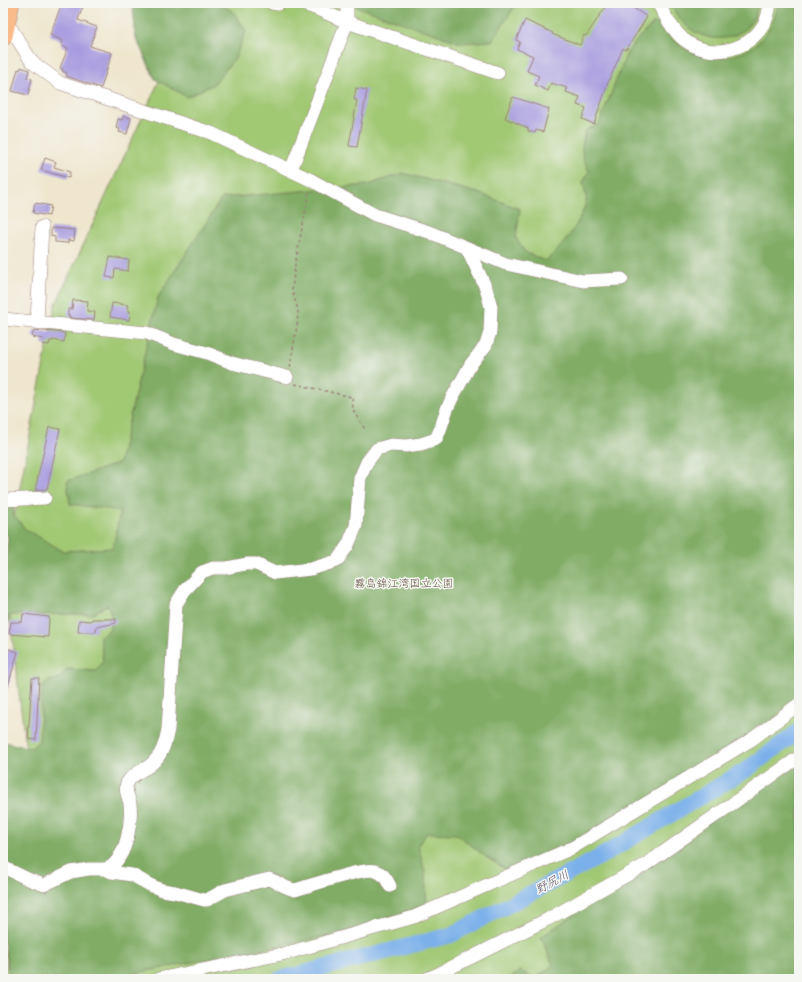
<svg xmlns="http://www.w3.org/2000/svg" width="802" height="982" viewBox="0 0 802 982" font-family="'Shantell Sans','Klee One',sans-serif">
<rect width="100%" height="100%" fill="#f6f6f2"/>
<filter id="ink" filterUnits="userSpaceOnUse"><feTurbulence type="fractalNoise" baseFrequency=".025" numOctaves="2"/><feDisplacementMap in="SourceGraphic" scale="8" xChannelSelector="R" yChannelSelector="G"/><feConvolveMatrix kernelMatrix="1 2 1 2 8 2 1 2 1" color-interpolation-filters="sRGB"/></filter>
<filter id="wash" filterUnits="userSpaceOnUse"><feTurbulence type="fractalNoise" baseFrequency=".012" numOctaves="4" result="noise"/><feDisplacementMap in="SourceGraphic" scale="16" xChannelSelector="R" yChannelSelector="G"/><feGaussianBlur stdDeviation="0.9" result="paint"/><feColorMatrix in="noise" values="0 0 0 0 0 0 0 0 0 0 0 0 0 0 0 0 0 1.4 0 .05"/><feComposite in="paint" operator="in"/></filter>
<g filter="url(#wash)">
<rect width="100%" height="100%" fill="#efe6cd"/>
<polygon fill="#a1c873" stroke="#76744f" points="173,3 799,3 799,979 4,979 32,800 4,569 55,306 171,55"/>
<g fill="#80ac65" stroke="#656648">
<polygon points="136,3 216,3 233,11 246,31 235,58 214,84 187,97 155,79 136,38 133,9"/>
<polygon points="346,3 517,3 492,41 461,43"/>
<path d="M671 3H757C757 15 753 22 744 30 717 50 681 32 671 3Z"/>
<path d="M778 3H799V699L750 736 569 847 510 872 486 857 457 834 427 833 418 845 425 872 427 904 344 933 106 979H10L3 938V743L4 742 31 748 39 741 42 688 46 682 60 678 67 669 96 671 103 662 100 636C102 635 104 635 106 633 113 627 112 611 107 605L93 614 10 615 5 632H3V589L8 535 3 534V503L13 504 14 515 25 529 63 551 113 548 120 511 70 504 67 481 119 463 158 297 222 198 368 185 403 173 478 193 520 209 516 238 525 252 545 261C562 248 581 223 586 201 587 196 584 188 583 183L589 171C580 153 581 150 585 131L599 124 627 53 639 37 654 23C662 25 663 28 668 34 673 40 680 46 687 50 712 65 751 57 767 32 773 23 776 14 778 3Z"/>
<polygon points="799,765 799,979 510,979 519,971 536,978 553,965 541,937 780,773"/>
</g>
<g fill="none" stroke-linecap="round" stroke-linejoin="round">
<polyline stroke="#7cb0ea" stroke-width="16" points="280,979 451,935 598,858 746,770 799,731"/>
</g>
<g id="blocks">
<g fill="#a89cdf">
<polygon points="62,3 84,3 78,20 97,27 90,46 112,53 101,88 66,76 67,73 62,71 63,69 60,68 68,48 61,46 63,41 50,35"/>
<polygon points="608,3 622,3 628,7 629,5 647,17 626,50 623,48 608,83 594,124 582,119 586,108 577,105 580,97 566,92 567,88 551,83 548,91 535,85 539,76 527,71 533,56 517,49 520,42 516,40 525,20 553,33 552,34 580,45 584,35 586,36"/>
<polygon points="21,67 29,70 27,78 32,79 28,95 12,91 18,69 20,70"/>
<polygon points="356,88 367,90 357,147 349,146 357,100 354,100"/>
<polygon points="513,97 549,109 543,132 536,130 535,133 528,131 528,128 505,118"/>
<polygon points="123,116 131,118 127,134 119,132 120,129 116,128 118,119 122,120"/>
<polygon points="45,158 56,162 54,167 70,172 69,178 41,170"/>
<polygon points="35,203 51,206 49,216 33,213"/>
<polygon points="51,228 75,230 74,241 68,240 68,243 55,242 55,237 51,236"/>
<polygon points="110,257 129,260 128,271 115,269 114,278 106,277"/>
<polygon points="73,300 88,301 87,311 95,312 94,320 70,318 70,316 68,316 68,309 72,309"/>
<polygon points="112,303 128,305 127,310 130,311 129,320 110,317"/>
<polygon points="34,330 65,333 64,342 53,340 53,341 50,341 49,345 42,344 43,339 32,337"/>
<polygon points="49,427 60,429 47,489 35,490"/>
<polygon points="23,614 49,617 48,637 9,634 11,622 22,622"/>
<polygon points="92,619 116,619 116,623 96,627 96,632 78,632 79,620 91,621"/>
<polygon points="9,649 18,652 5,696 3,696 3,652 8,653"/>
<polygon points="32,678 39,678 36,740 28,739"/>
</g>
</g>
</g>
<g filter="url(#ink)">
<use href="#blocks" fill-opacity="0" stroke="#9c827c" stroke-width="1"/>
<g fill="none" stroke-linecap="round" stroke-linejoin="round">
<g stroke="#9c827c" stroke-width="14">
<g id="minor">
<polyline points="272,3 278,4 278,3"/>
<polyline points="300,3 315,8 347,22 498,73"/>
<path d="M658 3C665 16 672 29 683 39 709 60 748 52 764 24 768 18 769 10 770 3"/>
<polyline points="6,21 32,62 60,83 211,133 311,180 375,215 429,232 506,264 583,281 622,279"/>
<polyline points="291,170 324,84 347,22 347,3"/>
<polyline points="3,319 147,333 174,344 207,353 232,363 287,377"/>
<polyline points="37,321 42,227"/>
<polyline points="3,500 45,498"/>
<path d="M3 867 28 879 44 885 71 872 89 869H105L111 872 132 875 150 885 162 890 175 892 204 900H207L225 890 269 879C279 882 284 888 295 890 309 886 365 867 375 871 383 873 386 878 390 886"/>
<path d="M105 869C107 868 111 867 113 865 127 852 132 823 130 804 129 797 124 791 127 783 131 775 142 771 149 766 162 756 165 745 168 729L176 604 185 590 202 572 213 568H226L246 564H256L275 573 311 569 337 561 348 545 356 526 360 478 367 462 377 449 391 445 406 446 421 444 436 439 440 430 447 409 452 398 471 364 486 345 490 332 491 307 486 288 467 248"/>
<polyline points="158,979 287,953 414,917 572,848 751,740 799,704"/>
<polyline points="426,979 436,975 548,919 645,865 799,757"/>
</g>
</g>
<g stroke="#9c827c" stroke-width="20">
<polyline id="highway" points="3,36 10,3"/>
</g>
<g stroke="#9c827c" stroke-width="1.5" stroke-dasharray="3 3" stroke-linecap="butt">
<polyline points="290,367 297,326 298,310 292,290 295,265 309,192"/>
<polyline points="295,384 352,397 353,410 366,431"/>
</g>
<use href="#minor" stroke="#fff" stroke-width="13"/>
<use href="#highway" stroke="#fabb8b" stroke-width="19"/>
</g>
</g>
<g text-anchor="middle" stroke-width="3" stroke-linejoin="round" paint-order="stroke">
<g font-size="11" fill="#645241" stroke="#f6f6f2">
<text x="404" y="587">霧島錦江湾国立公園</text>
</g>
<g font-size="12" font-style="italic" fill="#5c526e" stroke="#f6f6f2">
<text transform="translate(552 882) rotate(-28)" y="4">野尻川</text>
</g>
</g>
<rect width="802" height="982" fill="none" stroke="#f6f6f2" stroke-width="16"/>
</svg>
